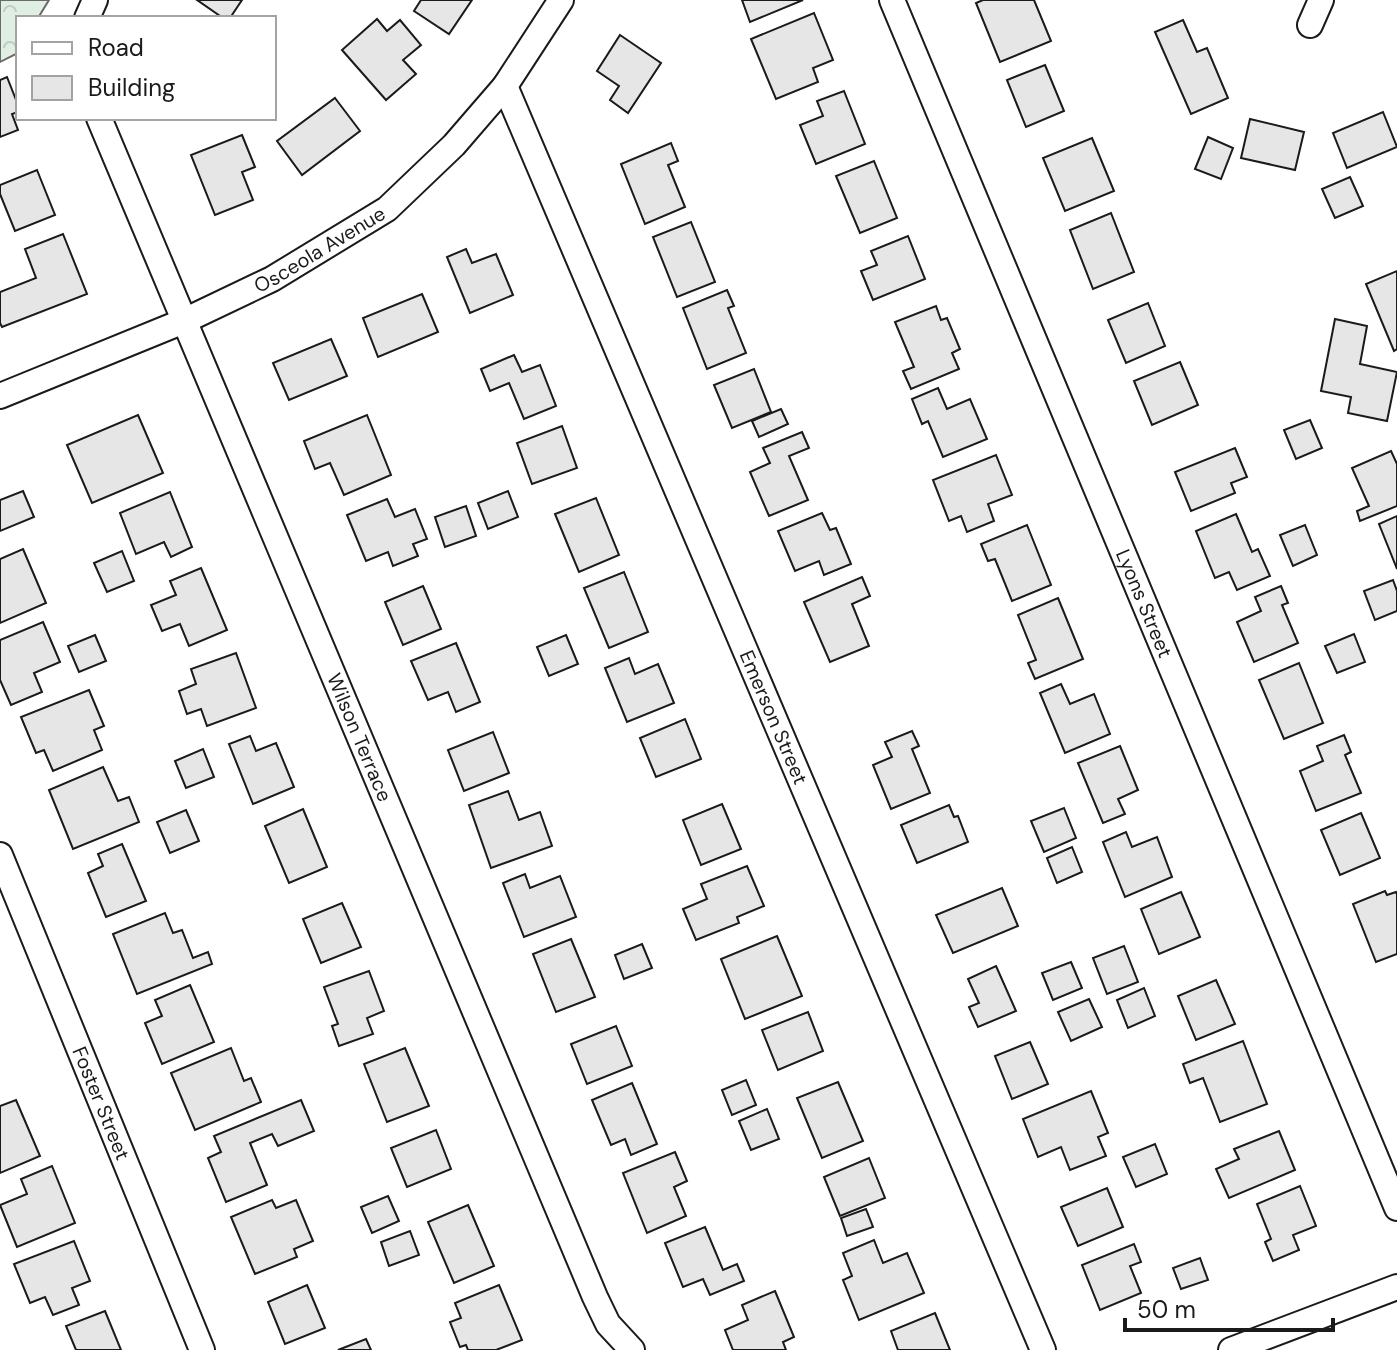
<svg xmlns="http://www.w3.org/2000/svg" width="1397" height="1350" viewBox="0 0 1397 1350" font-family="'DM Sans',sans-serif">
<defs>
<pattern id="park-crowns" width="20" height="18" patternUnits="userSpaceOnUse" patternTransform="scale(2)"><rect width="20" height="18" fill="#e0efe3"/><path d="M2 6a3 3 0 1 1 6 0M12 15a3 3 0 1 1 6 0" fill="none" stroke="#c0ccc2"/></pattern>
</defs>
<rect width="100%" height="100%" fill="#fff"/>
<polygon fill="url(#park-crowns)" stroke="#6a6a6a" stroke-width="2" points="0,0 49,0 38,18 18,18 18,51 16,54 0,62"/>
<g fill="#e6e6e6" stroke="#1a1a1a" stroke-width="2">
<polygon points="197,0 242,0 230,18 223,18"/>
<polygon points="421,0 472,0 449,34 414,11"/>
<polygon points="742,0 803,0 750,22"/>
<polygon points="983,0 1034,0 1051,41 1000,62 976,3"/>
<polygon points="814,13 833,60 813,68 818,82 776,99 751,39"/>
<polygon points="377,19 387,31 400,20 421,45 403,60 416,74 386,100 342,50"/>
<polygon points="1183,20 1197,52 1207,48 1228,98 1191,114 1155,32"/>
<polygon points="620,35 661,63 628,113 610,100 619,86 597,71"/>
<polygon points="1045,65 1064,111 1026,127 1007,80"/>
<polygon points="7,77 18,105 18,112 12,114 18,130 0,137 0,80"/>
<polygon points="844,91 865,144 816,164 800,125 823,116 817,101"/>
<polygon points="335,98 360,131 302,175 277,141"/>
<polygon points="1383,112 1397,147 1347,168 1333,133"/>
<polygon points="1250,119 1304,132 1295,170 1241,158"/>
<polygon points="242,135 255,167 242,172 253,200 215,215 191,155"/>
<polygon points="1208,137 1233,148 1221,179 1195,169"/>
<polygon points="1092,138 1114,191 1065,211 1043,158"/>
<polygon points="671,143 678,161 668,165 685,207 645,224 621,164"/>
<polygon points="874,161 897,218 860,233 836,176"/>
<polygon points="37,170 55,215 15,231 0,194 0,185"/>
<polygon points="1350,177 1363,206 1335,218 1322,189"/>
<polygon points="1111,213 1134,272 1093,289 1070,230"/>
<polygon points="691,222 715,282 677,297 653,237"/>
<polygon points="63,234 87,294 2,327 0,323 0,292 36,278 25,249"/>
<polygon points="908,236 925,279 873,300 861,271 877,265 871,251"/>
<polygon points="466,249 472,263 496,254 513,295 470,313 447,257"/>
<polygon points="1397,271 1397,349 1394,351 1366,284"/>
<polygon points="727,290 734,306 728,308 746,353 707,369 683,308"/>
<polygon points="422,294 438,332 378,357 363,318"/>
<polygon points="1148,303 1165,346 1126,363 1108,320"/>
<polygon points="936,306 941,320 947,318 960,349 952,353 959,369 911,389 903,371 914,367 895,322"/>
<polygon points="1335,319 1367,326 1360,364 1397,372 1387,421 1348,413 1351,397 1321,391"/>
<polygon points="331,339 347,376 289,400 273,363"/>
<polygon points="514,355 522,372 540,365 556,406 524,419 509,383 490,391 481,369"/>
<polygon points="1180,362 1198,405 1152,425 1134,381"/>
<polygon points="754,369 771,412 732,428 714,385"/>
<polygon points="938,388 947,409 970,399 987,439 943,457 928,421 922,424 912,399"/>
<polygon points="781,409 788,424 759,437 752,421"/>
<polygon points="138,415 163,473 92,503 67,445"/>
<polygon points="367,415 391,475 344,495 330,463 315,469 304,441"/>
<polygon points="1310,420 1322,448 1296,459 1284,430"/>
<polygon points="562,426 577,468 532,484 517,443"/>
<polygon points="802,432 809,448 789,456 808,500 769,516 750,472 770,463 763,448"/>
<polygon points="1235,448 1247,477 1231,483 1235,493 1191,511 1175,472"/>
<polygon points="1391,451 1397,464 1397,506 1360,521 1357,511 1369,506 1352,468"/>
<polygon points="996,455 1012,495 988,504 994,521 967,532 961,516 949,521 933,480"/>
<polygon points="23,491 34,517 0,531 0,500"/>
<polygon points="508,491 518,517 488,529 478,503"/>
<polygon points="170,492 192,547 171,557 164,542 136,554 120,513"/>
<polygon points="596,498 619,555 579,572 555,514"/>
<polygon points="387,499 395,517 415,509 427,539 413,544 418,556 393,566 388,552 366,561 347,515"/>
<polygon points="466,506 476,536 445,547 435,517"/>
<polygon points="822,513 830,530 836,528 851,564 824,575 819,561 795,571 778,531"/>
<polygon points="1236,514 1252,552 1258,549 1270,576 1237,590 1229,572 1215,578 1196,531"/>
<polygon points="1397,516 1397,569 1379,524"/>
<polygon points="1027,525 1051,585 1012,601 995,559 988,561 981,544"/>
<polygon points="1305,525 1317,555 1293,566 1280,535"/>
<polygon points="23,549 46,603 0,623 0,559"/>
<polygon points="122,551 134,581 107,592 94,563"/>
<polygon points="201,568 227,630 189,646 180,624 162,631 151,605 176,595 170,581"/>
<polygon points="624,572 648,632 609,648 584,588"/>
<polygon points="862,577 870,596 852,604 869,646 830,662 804,602"/>
<polygon points="1393,580 1397,591 1397,611 1375,620 1364,591"/>
<polygon points="423,586 441,629 403,645 385,602"/>
<polygon points="1281,586 1288,603 1282,605 1298,643 1254,662 1237,622 1261,611 1255,597"/>
<polygon points="1058,598 1083,659 1035,679 1028,663 1036,660 1018,615"/>
<polygon points="43,622 60,662 34,673 42,692 11,705 0,680 0,640"/>
<polygon points="1354,634 1365,662 1337,673 1325,646"/>
<polygon points="95,635 106,661 79,672 68,646"/>
<polygon points="566,635 578,664 549,676 537,647"/>
<polygon points="456,643 480,702 456,712 448,692 428,700 411,661"/>
<polygon points="236,653 256,708 207,726 201,709 187,714 179,691 196,684 191,669"/>
<polygon points="629,658 635,674 658,664 674,703 627,722 605,668"/>
<polygon points="1299,663 1323,723 1284,739 1259,680"/>
<polygon points="1061,684 1070,704 1094,694 1110,734 1065,753 1040,693"/>
<polygon points="89,690 104,726 94,730 102,750 53,771 44,750 36,753 21,717"/>
<polygon points="685,719 701,759 656,777 640,738"/>
<polygon points="912,731 919,746 912,749 930,793 891,809 873,765 892,757 885,742"/>
<polygon points="493,732 509,773 464,791 448,750"/>
<polygon points="1344,735 1351,752 1345,755 1361,793 1316,811 1300,771 1323,761 1317,746"/>
<polygon points="250,736 256,751 276,743 294,787 253,804 229,744"/>
<polygon points="1120,746 1138,790 1118,799 1125,814 1103,823 1078,763"/>
<polygon points="203,749 214,777 186,788 175,761"/>
<polygon points="103,767 118,801 129,797 139,822 73,849 49,790"/>
<polygon points="508,791 519,820 540,812 552,846 491,868 469,805"/>
<polygon points="722,804 741,849 701,865 683,820"/>
<polygon points="949,805 954,817 958,816 968,842 917,863 901,825"/>
<polygon points="1064,808 1076,838 1044,852 1031,821"/>
<polygon points="303,809 327,867 289,883 265,826"/>
<polygon points="186,810 199,841 170,853 157,822"/>
<polygon points="1361,813 1380,858 1340,875 1321,830"/>
<polygon points="1126,832 1132,847 1157,837 1172,877 1125,897 1103,842"/>
<polygon points="122,844 146,901 106,917 88,873 103,866 98,854"/>
<polygon points="1072,847 1082,872 1057,883 1047,858"/>
<polygon points="747,866 764,906 737,917 739,923 696,940 683,909 707,899 701,884"/>
<polygon points="525,874 530,888 560,876 576,917 524,937 503,883"/>
<polygon points="1002,888 1018,926 953,953 936,915"/>
<polygon points="1385,891 1387,895 1396,892 1397,894 1397,954 1376,962 1353,904"/>
<polygon points="1181,892 1200,937 1159,954 1141,909"/>
<polygon points="342,903 361,947 321,963 303,919"/>
<polygon points="165,913 173,933 182,930 193,958 208,952 212,964 137,994 113,934"/>
<polygon points="777,936 802,996 745,1019 721,959"/>
<polygon points="571,939 595,997 556,1012 533,954"/>
<polygon points="642,944 652,968 624,979 615,955"/>
<polygon points="1124,946 1138,982 1107,994 1093,958"/>
<polygon points="1071,962 1082,988 1053,1000 1042,973"/>
<polygon points="996,966 1016,1011 978,1027 969,1007 979,1003 968,979"/>
<polygon points="369,971 384,1011 367,1018 373,1034 339,1046 332,1026 338,1024 324,987"/>
<polygon points="1216,980 1235,1024 1196,1040 1178,996"/>
<polygon points="190,985 214,1042 162,1064 145,1023 162,1016 155,1000"/>
<polygon points="1144,988 1155,1016 1128,1028 1117,1000"/>
<polygon points="1089,999 1102,1027 1071,1041 1058,1012"/>
<polygon points="808,1012 823,1051 778,1070 762,1030"/>
<polygon points="616,1026 632,1066 587,1084 571,1044"/>
<polygon points="1243,1041 1267,1104 1220,1122 1203,1078 1190,1083 1183,1064"/>
<polygon points="1030,1042 1048,1084 1012,1099 995,1056"/>
<polygon points="231,1048 244,1081 251,1078 261,1102 195,1130 171,1073"/>
<polygon points="405,1048 429,1106 387,1122 364,1064"/>
<polygon points="746,1080 756,1105 732,1115 722,1090"/>
<polygon points="838,1082 863,1141 822,1158 797,1098"/>
<polygon points="632,1083 657,1144 631,1155 625,1139 611,1145 592,1100"/>
<polygon points="1091,1091 1108,1133 1098,1137 1106,1156 1070,1170 1061,1147 1038,1157 1023,1119"/>
<polygon points="16,1100 40,1156 0,1173 0,1106"/>
<polygon points="301,1100 314,1131 278,1146 272,1134 250,1143 267,1185 226,1202 208,1158 221,1152 214,1136"/>
<polygon points="767,1109 779,1139 751,1150 739,1121"/>
<polygon points="436,1130 451,1169 407,1187 391,1148"/>
<polygon points="1279,1131 1295,1170 1229,1198 1216,1169 1239,1159 1234,1149"/>
<polygon points="1155,1144 1167,1174 1136,1187 1123,1157"/>
<polygon points="675,1152 687,1181 674,1187 686,1216 647,1233 623,1173"/>
<polygon points="869,1158 885,1198 840,1216 824,1177"/>
<polygon points="52,1166 75,1223 17,1247 0,1205 27,1194 21,1179"/>
<polygon points="1300,1186 1316,1226 1293,1235 1299,1250 1273,1261 1265,1242 1271,1239 1257,1204"/>
<polygon points="1107,1188 1123,1227 1078,1246 1061,1207"/>
<polygon points="388,1196 399,1221 372,1233 361,1207"/>
<polygon points="272,1200 276,1208 296,1200 313,1241 294,1249 297,1257 255,1274 231,1217"/>
<polygon points="468,1205 494,1266 454,1283 428,1222"/>
<polygon points="866,1209 873,1227 847,1236 841,1218"/>
<polygon points="705,1227 723,1270 737,1264 744,1281 710,1295 703,1279 683,1287 665,1243"/>
<polygon points="410,1231 419,1255 389,1266 381,1242"/>
<polygon points="874,1240 883,1263 907,1253 924,1293 859,1320 843,1280 852,1276 843,1253"/>
<polygon points="74,1241 90,1281 72,1288 79,1305 53,1315 45,1297 30,1303 14,1264"/>
<polygon points="1134,1244 1141,1262 1130,1266 1141,1293 1100,1310 1082,1265"/>
<polygon points="1200,1258 1208,1280 1181,1289 1173,1268"/>
<polygon points="307,1285 325,1328 285,1344 268,1302"/>
<polygon points="499,1285 522,1340 496,1350 468,1350 466,1345 460,1347 450,1322 461,1318 455,1303"/>
<polygon points="775,1291 794,1337 783,1342 786,1350 733,1350 725,1330 748,1320 742,1305"/>
<polygon points="105,1311 121,1350 76,1350 66,1326"/>
<polygon points="935,1313 950,1350 898,1350 891,1331"/>
<polygon points="366,1339 371,1350 338,1350"/>
</g>
<g fill="none" stroke-linecap="round" stroke-linejoin="round">
<g stroke="#1a1a1a" stroke-width="28">
<g id="street">
<path id="s1" d="M892 0 1397 1208"/>
<polyline points="87,18 95,0"/>
<polyline points="1310,25 1321,0"/>
<path id="s2" d="M505 86 1043 1350"/>
<path id="s3" d="M99 118 595 1297 608 1324 632 1350"/>
<path id="s4" d="M0 396 184 321 272 279 387 209 454 145 505 86 561 0"/>
<path id="s5" d="M0 855 202 1350"/>
<polyline points="1231,1350 1397,1287"/>
</g>
</g>
<use href="#street" stroke="#fff" stroke-width="24"/>
</g>
<g text-anchor="middle" stroke-width="6" stroke-linejoin="round" paint-order="stroke">
<g font-size="20" fill="#1a1a1a" stroke="#fff">
<text dy="7" stroke="none"><textPath href="#s4" startOffset="352">Osceola Avenue</textPath></text>
<text dy="7" stroke="none"><textPath href="#s1" startOffset="654">Lyons Street</textPath></text>
<text dy="7" stroke="none"><textPath href="#s2" startOffset="686">Emerson Street</textPath></text>
<text dy="7" stroke="none"><textPath href="#s3" startOffset="672">Wilson Terrace</textPath></text>
<text dy="7" stroke="none"><textPath href="#s5" startOffset="268">Foster Street</textPath></text>
</g>
</g>
<rect x="16" y="16" width="260" height="104" fill="#ffffff" stroke="#a3a3a3" stroke-width="2"/>
<rect x="32" y="42" width="40" height="12" fill="#ffffff" stroke="#a3a3a3" stroke-width="2"/>
<text x="88" y="56" font-size="24" fill="#1a1a1a">Road</text>
<rect x="32" y="76" width="40" height="24" fill="#e6e6e6" stroke="#a3a3a3" stroke-width="2"/>
<text x="88" y="96" font-size="24" fill="#1a1a1a">Building</text>
<path d="M1125 1318v12h208v-12" fill="none" stroke="#1a1a1a" stroke-width="4"/>
<text x="1137" y="1318" font-size="24" fill="#1a1a1a" stroke="#ffffff" stroke-width="6" paint-order="stroke">50 m</text>
</svg>
